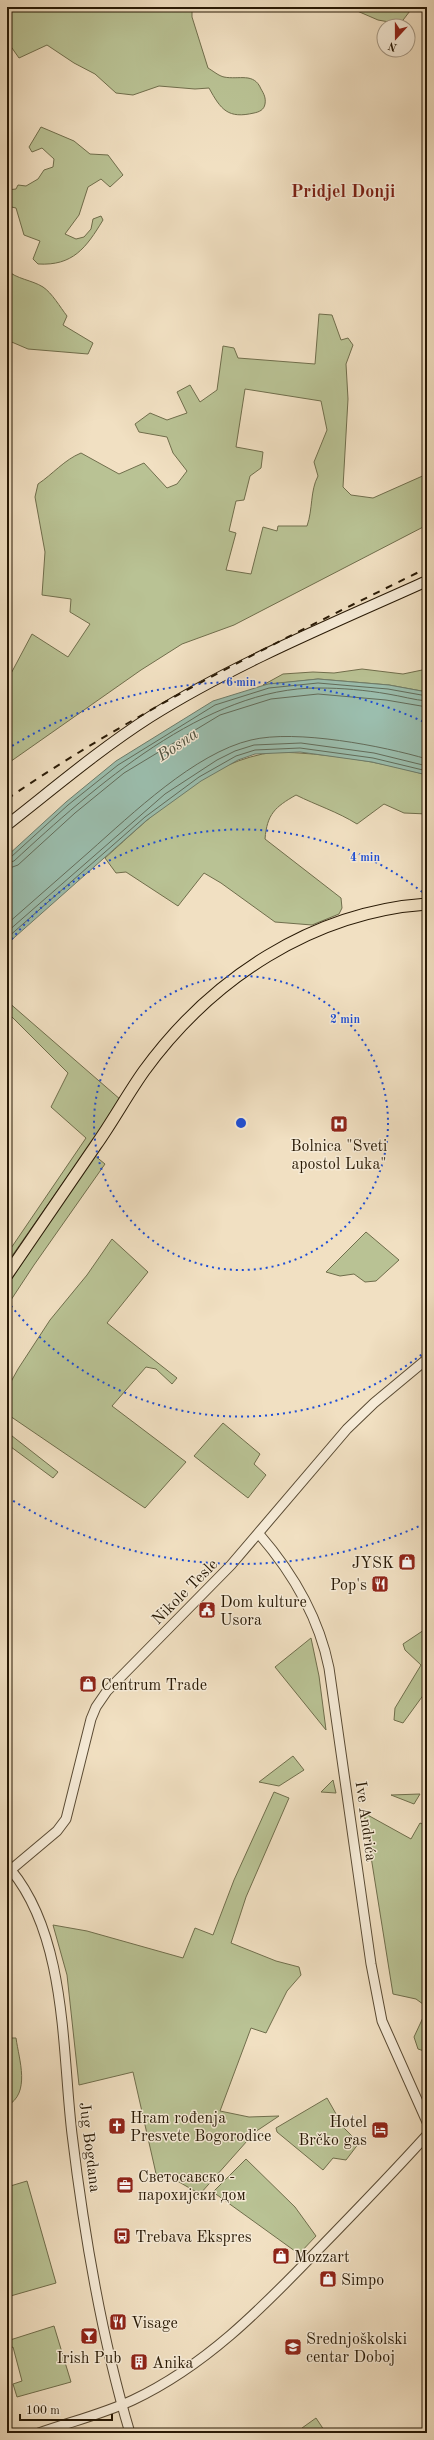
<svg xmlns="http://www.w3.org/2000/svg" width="434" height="2440" viewBox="0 0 434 2440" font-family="'Old Standard TT',serif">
<rect width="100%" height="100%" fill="#f1e0c2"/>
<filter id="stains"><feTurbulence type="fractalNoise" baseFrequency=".005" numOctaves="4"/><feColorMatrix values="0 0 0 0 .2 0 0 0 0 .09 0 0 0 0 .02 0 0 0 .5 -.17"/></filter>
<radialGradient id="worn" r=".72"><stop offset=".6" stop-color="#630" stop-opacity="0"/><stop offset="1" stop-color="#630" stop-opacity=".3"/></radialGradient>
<g fill="#b9c294" stroke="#706e4c" fill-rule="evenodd">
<path d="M7 7H120L124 9 125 7H192V17L208 68C213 71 219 76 224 77 239 80 254 72 261 89 264 94 266 98 265 104 264 110 259 112 254 113 228 119 221 110 209 88L195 89 159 86 133 95 116 93 95 74 74 63 47 45 19 58 7 41Z"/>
<polygon points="348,7 413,7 400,24 378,20"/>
<path d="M41 127 74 141 90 154 108 155 123 175 110 187 101 179 88 187 79 215 65 234 76 239 84 237 91 229 93 219 101 216 103 220C86 248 73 266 38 264L33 259 40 241 24 235 16 208 7 206V190L16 189 18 185 26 186 38 179 44 170 53 167 54 159 42 148 32 152 29 147Z"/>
<path d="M7 270C16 279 32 280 43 287 52 293 60 307 67 316L63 325 93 343 88 354 28 349 7 340Z"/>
<path d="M319 314 332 315 341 340 348 338 353 345 346 364 348 399 343 487 351 495 373 498 427 474V525L234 625 182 644 141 670 7 764V681L32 634 68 657 90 624 70 612 71 599 42 595 45 552 35 497 38 484C53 474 64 460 81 453L119 474 144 463 167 488 177 484 187 471 173 453 167 437 139 432 135 424 150 413 167 420 187 413 177 392 190 385 200 402 217 390 223 346 234 348 238 358 315 364ZM245 389 321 401 327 430 314 462 318 476C310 491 313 509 307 526H278L277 531 263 527 251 574 226 570 236 533 229 531 236 501 244 500 250 476 261 468 263 452 236 447Z"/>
<polygon points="362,669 403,674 427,669 427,692 389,685 318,679 263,685 283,674 313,672 334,673"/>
<path d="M275 752C326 753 378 761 427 775V814L404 813 384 804 357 824C338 812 316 805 296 795 275 807 267 814 265 839L341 898 342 908 339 914 312 925 275 922 221 883 204 873 178 906 126 872 116 873 105 858C154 814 207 760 275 752Z"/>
<polygon points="7,1001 121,1100 7,1263 7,1254 86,1138 51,1107 68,1073 7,1012"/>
<polygon points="94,1155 105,1164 34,1265 7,1306 7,1286"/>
<polygon points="366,1232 399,1260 376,1281 365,1282 354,1274 340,1276 326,1272"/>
<polygon points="112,1239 148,1272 107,1323 177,1378 172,1384 156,1369 146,1367 112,1406 186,1462 145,1508 7,1414 7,1389 18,1369 50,1320 87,1275"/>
<polygon points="223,1423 260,1454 254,1464 266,1475 248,1498 194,1456"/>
<polygon points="7,1432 58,1472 53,1478 7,1444"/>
<polygon points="427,1628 427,1690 403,1723 394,1720 395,1708 421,1665 405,1650 403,1644"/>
<polygon points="311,1638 319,1676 326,1730 275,1667"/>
<polygon points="293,1756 304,1770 279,1786 259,1782"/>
<polygon points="333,1780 336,1793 321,1792"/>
<polygon points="274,1792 289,1798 246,1897 231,1943 276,1961 299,1967 301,1975 287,1991 266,2033 251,2028 220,2111 249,2117 279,2116 255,2132 200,2194 172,2178 157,2178 133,2072 79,2085 67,1975 53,1925 87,1931 183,1958 195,1928 213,1935 234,1880"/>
<polygon points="420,1794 414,1804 391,1795"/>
<polygon points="364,1813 411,1839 420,1823 427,1826 427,2007 416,1999 393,1994"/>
<polygon points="427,2009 427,2042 424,2051 418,2049 414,2037"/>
<path d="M7 2034H10V2038H16C19 2060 31 2093 7 2106Z"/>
<polygon points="327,2098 344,2128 359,2143 346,2160 333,2158 323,2170 277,2132 276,2128"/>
<polygon points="246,2159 295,2207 316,2236 299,2254 213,2192"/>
<polygon points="27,2181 56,2283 7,2297 7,2187"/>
<polygon points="54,2326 71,2382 17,2397 13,2384 22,2381 13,2347 7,2349 7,2341"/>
<polygon points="316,2418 326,2433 305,2433 302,2428"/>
</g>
<polygon fill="#9bbeae" stroke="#6d7c6a" points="318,679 389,685 427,692 427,775 372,762 300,752 255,754 238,760 201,781 147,820 7,944 7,856 66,802 116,761 213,701 268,684"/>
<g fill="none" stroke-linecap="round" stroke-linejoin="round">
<g stroke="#626c5a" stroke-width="1">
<polyline points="7,858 11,857 68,805 118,765 215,705 269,688 318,683 388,689 427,696"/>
<path d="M7 863 14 861C93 788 206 687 319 688 342 688 365 690 388 694 401 696 414 700 427 701"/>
<polyline points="7,869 18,865 75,813 124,773 220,715 271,699 318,694 386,700 427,707"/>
<path d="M7 924C34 900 62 876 89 852 132 814 195 753 251 740 296 729 383 746 427 759"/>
<polyline points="7,932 165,794 217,760 235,751 254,745 301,743 374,753 427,766"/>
<polyline points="7,938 145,817 199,777 236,756 255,750 300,748 373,758 427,771"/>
</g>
<g stroke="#5a4b34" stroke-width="11">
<g id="tertiary">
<path d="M259 1534C292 1572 319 1618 329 1668L371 1964 382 2021 427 2122"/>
<path d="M11 1870C67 1938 62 2051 72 2134 84 2234 101 2336 130 2433"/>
<polyline points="7,1873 57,1831 66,1819 91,1719 96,1707 107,1691 231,1565 347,1429 374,1403 427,1359"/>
<path d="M39 2433C70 2422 103 2414 133 2400 205 2366 260 2310 315 2253 353 2214 391 2175 427 2135"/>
</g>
</g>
<g stroke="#281905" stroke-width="12">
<path id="secondary" d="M7 825C53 789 100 749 150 717 234 664 336 622 427 581"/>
</g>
<g stroke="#281905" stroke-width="13">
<path id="primary" d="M7 1275C37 1231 67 1188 96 1145 113 1121 127 1095 144 1071 211 979 312 912 427 904"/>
</g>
<use href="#tertiary" stroke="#f6ebd7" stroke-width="9"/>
<use href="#secondary" stroke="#f6ebd7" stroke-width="10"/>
<use href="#primary" stroke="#f1e0c2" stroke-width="11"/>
<path stroke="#281905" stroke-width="2" stroke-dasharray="7 7" stroke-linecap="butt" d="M7 799C140 708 283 639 427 568"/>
</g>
<g fill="none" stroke="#1d4ed8" stroke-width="2" stroke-dasharray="2 4">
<circle cx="241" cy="1123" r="147"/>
<path d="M426 1351A294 294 0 0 1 8 1302M8 944A294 294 0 0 1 426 895"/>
<path d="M424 1524A441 441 0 0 1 7 1497M7 749A441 441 0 0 1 424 722"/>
</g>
<defs>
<g id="hospital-square" transform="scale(0.9)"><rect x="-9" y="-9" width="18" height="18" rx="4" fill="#8f2418" stroke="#f6ebd7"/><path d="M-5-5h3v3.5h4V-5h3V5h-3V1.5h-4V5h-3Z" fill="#fff"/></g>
<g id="shop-square" transform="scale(0.9)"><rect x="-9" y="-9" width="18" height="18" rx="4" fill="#8f2418" stroke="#f6ebd7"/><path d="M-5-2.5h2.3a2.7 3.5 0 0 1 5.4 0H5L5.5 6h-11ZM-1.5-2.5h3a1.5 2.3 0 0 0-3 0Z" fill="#fff"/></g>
<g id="restaurant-square" transform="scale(0.9)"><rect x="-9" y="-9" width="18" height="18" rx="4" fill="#8f2418" stroke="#f6ebd7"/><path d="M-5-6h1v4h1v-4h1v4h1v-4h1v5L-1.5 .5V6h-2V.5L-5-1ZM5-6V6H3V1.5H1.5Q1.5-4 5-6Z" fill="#fff"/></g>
<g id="civic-square" transform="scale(0.9)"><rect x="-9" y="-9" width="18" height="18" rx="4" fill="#8f2418" stroke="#f6ebd7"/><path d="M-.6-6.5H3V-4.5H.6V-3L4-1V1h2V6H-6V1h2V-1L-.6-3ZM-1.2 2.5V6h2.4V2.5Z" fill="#fff"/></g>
<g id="church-square" transform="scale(0.9)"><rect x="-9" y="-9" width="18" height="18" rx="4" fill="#8f2418" stroke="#f6ebd7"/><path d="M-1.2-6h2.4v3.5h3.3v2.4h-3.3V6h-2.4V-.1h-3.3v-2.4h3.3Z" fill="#fff"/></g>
<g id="hotel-square" transform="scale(0.9)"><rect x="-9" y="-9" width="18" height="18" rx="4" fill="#8f2418" stroke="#f6ebd7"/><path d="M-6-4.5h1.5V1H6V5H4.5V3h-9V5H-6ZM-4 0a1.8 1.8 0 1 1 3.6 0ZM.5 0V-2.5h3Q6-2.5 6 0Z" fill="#fff"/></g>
<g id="office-square" transform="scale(0.9)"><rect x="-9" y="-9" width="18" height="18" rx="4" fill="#8f2418" stroke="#f6ebd7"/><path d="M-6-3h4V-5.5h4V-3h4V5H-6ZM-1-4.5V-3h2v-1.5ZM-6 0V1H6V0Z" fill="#fff"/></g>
<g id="bus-square" transform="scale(0.9)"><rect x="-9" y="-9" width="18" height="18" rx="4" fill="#8f2418" stroke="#f6ebd7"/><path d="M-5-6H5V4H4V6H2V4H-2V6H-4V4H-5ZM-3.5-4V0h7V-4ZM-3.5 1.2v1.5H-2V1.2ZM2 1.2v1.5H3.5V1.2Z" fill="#fff"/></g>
<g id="bar-square" transform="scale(0.9)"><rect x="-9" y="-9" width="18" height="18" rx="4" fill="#8f2418" stroke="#f6ebd7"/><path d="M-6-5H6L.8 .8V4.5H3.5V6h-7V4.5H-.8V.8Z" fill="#fff"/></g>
<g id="school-square" transform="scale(0.9)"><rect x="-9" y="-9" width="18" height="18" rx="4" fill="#8f2418" stroke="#f6ebd7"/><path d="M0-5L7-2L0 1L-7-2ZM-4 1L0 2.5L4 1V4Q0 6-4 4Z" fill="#fff"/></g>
<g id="building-square" transform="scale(0.9)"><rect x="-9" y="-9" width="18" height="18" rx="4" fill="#8f2418" stroke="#f6ebd7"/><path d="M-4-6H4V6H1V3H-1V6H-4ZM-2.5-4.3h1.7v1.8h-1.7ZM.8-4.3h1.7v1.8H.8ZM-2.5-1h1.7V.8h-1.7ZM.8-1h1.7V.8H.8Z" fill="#fff"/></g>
</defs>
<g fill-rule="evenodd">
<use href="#hospital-square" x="339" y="1124"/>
<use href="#shop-square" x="407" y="1562"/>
<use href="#restaurant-square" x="380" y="1584"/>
<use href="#civic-square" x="207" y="1610"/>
<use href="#shop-square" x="88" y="1684"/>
<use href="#church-square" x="117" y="2126"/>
<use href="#hotel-square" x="380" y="2130"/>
<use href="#office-square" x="125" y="2185"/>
<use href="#bus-square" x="122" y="2236"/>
<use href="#shop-square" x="281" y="2256"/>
<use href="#shop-square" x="328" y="2279"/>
<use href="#restaurant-square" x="118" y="2322"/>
<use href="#bar-square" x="89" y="2336"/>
<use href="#school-square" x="293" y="2347"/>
<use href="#building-square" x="139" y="2362"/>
</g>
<g text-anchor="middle" stroke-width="3" stroke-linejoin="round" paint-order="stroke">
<g font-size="16" fill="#281905" stroke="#f6ebd7" text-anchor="start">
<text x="339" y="1151" text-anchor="middle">Bolnica "Sveti<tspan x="339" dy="18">apostol Luka"</tspan></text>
<text x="394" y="1568" text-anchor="end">JYSK</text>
<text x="367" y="1590" text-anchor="end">Pop's</text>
<text x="220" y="1607">Dom kulture<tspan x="220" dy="18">Usora</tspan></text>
<text x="101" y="1690">Centrum Trade</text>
<text x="130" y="2123">Hram rođenja<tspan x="130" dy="18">Presvete Bogorodice</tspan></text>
<text x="367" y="2127" text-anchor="end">Hotel<tspan x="367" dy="18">Brčko gas</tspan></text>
<text x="138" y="2182">Светосавско -<tspan x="138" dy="18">парохијски дом</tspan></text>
<text x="135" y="2242">Trebava Ekspres</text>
<text x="294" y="2262">Mozzart</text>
<text x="341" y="2285">Simpo</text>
<text x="131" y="2328">Visage</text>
<text x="306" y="2344">Srednjoškolski<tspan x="306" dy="18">centar Doboj</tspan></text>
<text x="89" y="2363" text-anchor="middle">Irish Pub</text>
<text x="152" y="2368">Anika</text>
</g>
<g font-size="16" fill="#281905" stroke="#f6ebd7">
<text transform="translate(184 1591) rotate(-45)" y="6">Nikole Tesle</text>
<text transform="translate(367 1821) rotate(82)" y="6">Ive Andrića</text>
<text transform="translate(91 2147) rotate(83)" y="6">Jug Bogdana</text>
</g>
<g font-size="17" font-style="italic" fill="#505340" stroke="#f6ebd7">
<text transform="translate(177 744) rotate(-34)" y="6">Bosna</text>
</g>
<g font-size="18" font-weight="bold" fill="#7a1f14" stroke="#f6ebd7">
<text x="343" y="197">Pridjel Donji</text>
</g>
</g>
<circle cx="241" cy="1123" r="6" fill="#1d4ed8" stroke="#f6ebd7" stroke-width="2"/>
<g font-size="12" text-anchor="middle" font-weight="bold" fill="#1d4ed8" stroke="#f6ebd7" stroke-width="3" stroke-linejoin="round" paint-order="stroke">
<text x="241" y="686">6 min</text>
<text x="365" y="861">4 min</text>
<text x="345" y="1023">2 min</text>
</g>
<rect width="434" height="2440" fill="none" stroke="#f1e0c2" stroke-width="24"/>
<rect x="8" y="8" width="418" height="2424" fill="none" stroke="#281905" stroke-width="2"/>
<rect x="12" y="12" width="410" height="2416" fill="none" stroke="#281905"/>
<g transform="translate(396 38) rotate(201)"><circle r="19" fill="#f6ebd7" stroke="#a49783"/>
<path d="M0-3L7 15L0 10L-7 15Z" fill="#8f2418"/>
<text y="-6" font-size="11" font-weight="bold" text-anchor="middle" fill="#281905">N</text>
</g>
<path d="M20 2414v6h92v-6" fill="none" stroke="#281905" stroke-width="2"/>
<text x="26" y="2414" font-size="12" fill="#281905" stroke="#f6ebd7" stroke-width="3" paint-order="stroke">100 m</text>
<rect width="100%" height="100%" filter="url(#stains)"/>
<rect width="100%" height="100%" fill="url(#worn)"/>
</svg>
